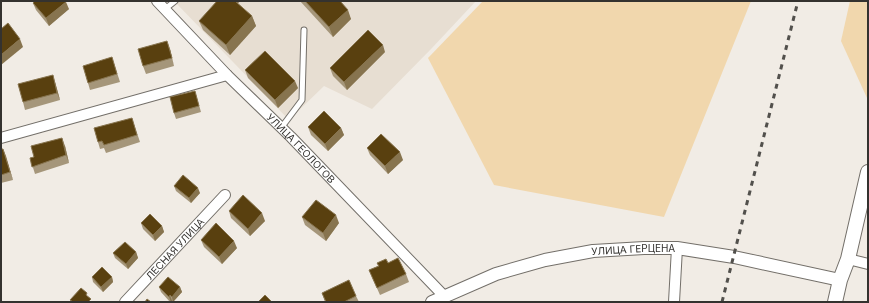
<svg xmlns="http://www.w3.org/2000/svg" width="869" height="303" viewBox="0 0 869 303" font-family="Inter,sans-serif">
<rect width="100%" height="100%" fill="#f1ece5"/>
<polygon fill="#e7ded2" points="174,1 476,1 432,48 372,109 324,86 289,120"/>
<g fill="#f1d7ad">
<polygon points="483,1 751,1 664,217 494,185 428,58"/>
<polygon points="850,1 868,1 868,95 867,98 841,41"/>
</g>
<g fill="none" stroke-linecap="round" stroke-linejoin="round">
<g stroke="#736f69" stroke-width="7">
<g id="service">
<polyline points="165,9 175,1"/>
<polyline points="281,128 302,100 304,30"/>
</g>
</g>
<g stroke="#736f69" stroke-width="12">
<g id="minor">
<path id="s1" d="M157 1 227 75 291 137 444 296"/>
<polyline points="1,138 227,75"/>
<polyline points="848,259 868,264"/>
<path id="s2" d="M125 302 225 195"/>
<polyline points="674,302 677,248"/>
</g>
</g>
<g stroke="#736f69" stroke-width="14">
<g id="tertiary">
<path id="s3" d="M432 302 496 274 545 260 593 251 644 248H677L734 257 840 280"/>
</g>
</g>
<g stroke="#736f69" stroke-width="16">
<polyline id="secondary" points="835,302 840,280 848,259 868,172"/>
</g>
<use href="#service" stroke="#fff" stroke-width="5"/>
<use href="#minor" stroke="#fff" stroke-width="10"/>
<use href="#tertiary" stroke="#fff" stroke-width="12"/>
<use href="#secondary" stroke="#fff" stroke-width="14"/>
<polyline stroke="#52504c" stroke-width="3" stroke-dasharray="5 5" stroke-linecap="butt" points="722,302 798,1"/>
</g>
<g fill="#a5967a">
<polygon points="300,1 340,1 351,19 333,37"/>
<polygon points="33,3 69,9 49,26 36,10"/>
<polygon points="238,4 252,16 256,26 230,55 203,30 199,21"/>
<polygon points="170,49 174,66 146,74 143,66"/>
<polygon points="385,52 347,90 333,76 330,68"/>
<polygon points="112,57 120,82 90,90 88,83"/>
<polygon points="245,70 298,88 278,108 248,78"/>
<polygon points="55,82 60,100 25,110 23,102"/>
<polygon points="195,91 201,112 176,119 174,113"/>
<polygon points="132,118 140,142 106,153 104,148 100,149 98,142"/>
<polygon points="308,127 341,128 344,135 328,151 311,135"/>
<polygon points="65,146 69,163 35,174 30,158"/>
<polygon points="367,148 403,160 388,174 370,155"/>
<polygon points="1,149 3,149 13,180 1,183"/>
<polygon points="174,186 200,193 191,203 176,191"/>
<polygon points="229,211 265,221 250,236 231,218"/>
<polygon points="302,217 339,223 326,241 305,225"/>
<polygon points="141,223 162,226 164,232 155,241 143,229"/>
<polygon points="201,240 237,248 222,264 204,247"/>
<polygon points="136,252 138,258 128,269 115,258 113,253"/>
<polygon points="377,263 388,263 406,274 409,282 380,295 369,270 378,266"/>
<polygon points="92,277 112,277 113,282 103,292 93,282"/>
<polygon points="159,287 180,287 182,292 173,302 172,301 170,302 161,292"/>
<polygon points="322,293 356,296 359,302 325,302"/>
</g>
<g fill="#87744f">
<polygon points="233,1 240,1 235,7"/>
<polygon points="66,2 69,9 49,26 46,18"/>
<polygon points="348,10 351,19 333,37 329,27"/>
<polygon points="252,16 256,26 230,55 226,45"/>
<polygon points="20,39 23,47 1,65 1,55"/>
<polygon points="167,41 170,49 174,66 172,58"/>
<polygon points="383,45 385,52 347,90 344,82"/>
<polygon points="53,75 55,82 60,100 57,93"/>
<polygon points="295,81 298,88 278,108 275,100"/>
<polygon points="341,128 344,135 328,151 325,144"/>
<polygon points="62,138 65,146 69,163 66,155"/>
<polygon points="3,149 6,156 13,180 10,172"/>
<polygon points="400,152 403,160 388,174 385,166"/>
<polygon points="198,188 200,193 191,203 189,198"/>
<polygon points="262,213 265,221 250,236 248,229"/>
<polygon points="336,215 339,223 326,241 323,233"/>
<polygon points="162,226 164,232 155,241 153,235"/>
<polygon points="234,241 237,248 222,264 219,257"/>
<polygon points="136,252 138,258 128,269 126,264"/>
<polygon points="112,277 113,282 103,292 101,287"/>
<polygon points="180,287 182,292 173,302 172,297"/>
<polygon points="170,295 172,301 171,302 169,297"/>
</g>
<g fill="#59400f" stroke="#87744f">
<polygon points="35,1 66,1 66,2 46,18 33,3"/>
<polygon points="217,1 235,1 252,16 226,45 199,21"/>
<polygon points="305,1 340,1 348,10 329,27"/>
<polygon points="8,23 20,39 1,55 1,29"/>
<polygon points="368,30 383,45 344,82 330,68"/>
<polygon points="167,41 172,58 143,66 138,49"/>
<polygon points="265,51 295,81 275,100 245,70"/>
<polygon points="112,57 117,74 88,83 83,66"/>
<polygon points="53,75 57,93 23,102 18,84"/>
<polygon points="195,91 199,106 174,113 170,97"/>
<polygon points="324,111 341,128 325,144 308,127"/>
<polygon points="132,118 137,135 104,145 102,141 98,142 94,128"/>
<polygon points="381,134 400,152 385,166 367,148"/>
<polygon points="62,138 66,155 32,167 30,158 34,157 31,146"/>
<polygon points="1,149 3,149 10,172 1,175"/>
<polygon points="183,175 198,188 189,198 174,186"/>
<polygon points="243,195 262,213 248,229 229,211"/>
<polygon points="316,200 336,215 323,233 302,217"/>
<polygon points="150,214 162,226 153,235 141,223"/>
<polygon points="216,223 234,241 219,257 201,240"/>
<polygon points="125,242 136,252 126,264 113,253"/>
<polygon points="398,258 406,274 377,288 369,270 379,266 377,263 386,259 388,263"/>
<polygon points="102,267 112,277 101,287 92,277"/>
<polygon points="168,277 180,287 172,297 170,295 169,297 159,287"/>
<polygon points="349,280 356,296 344,302 326,302 322,293"/>
<polygon points="81,288 87,293 86,295 91,299 88,302 73,302 70,300"/>
<polygon points="265,295 272,302 258,302"/>
<polygon points="147,299 151,302 145,302"/>
</g>
<g text-anchor="middle" stroke-width="4" stroke-linejoin="round" paint-order="stroke">
<g font-size="10" fill="#34322f" stroke="#f1ece5">
<text dy="4" stroke="none"><textPath href="#s1" startOffset="206">УЛИЦА ГЕОЛОГОВ</textPath></text>
<text dy="4" stroke="none"><textPath href="#s2" startOffset="73">ЛЕСНАЯ УЛИЦА</textPath></text>
<text dy="4" stroke="none"><textPath href="#s3" startOffset="210">УЛИЦА ГЕРЦЕНА</textPath></text>
</g>
</g>
<rect width="869" height="303" fill="none" stroke="#34322f" stroke-width="4"/>
</svg>
